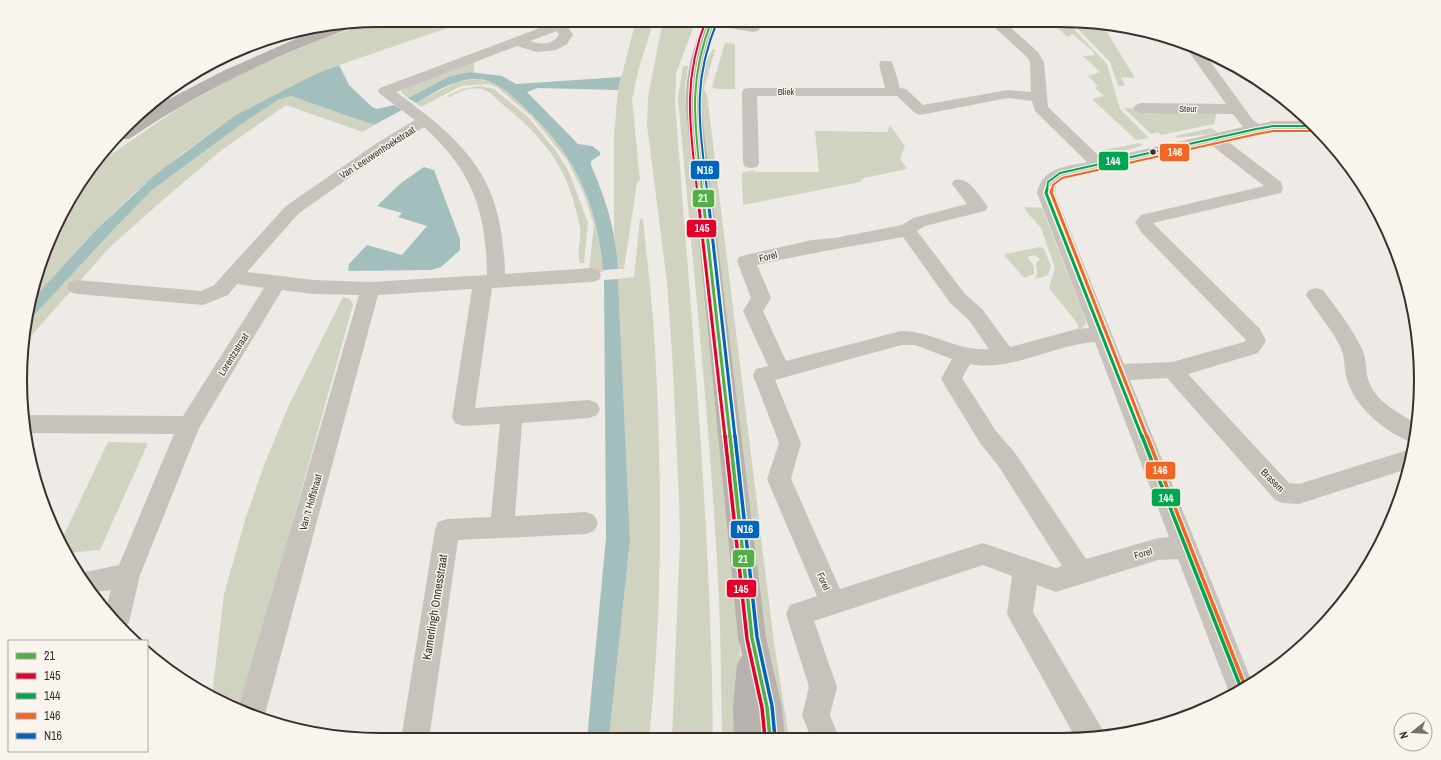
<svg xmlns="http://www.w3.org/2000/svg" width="1441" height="760" viewBox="0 0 1441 760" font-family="'Archivo Narrow',sans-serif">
<rect width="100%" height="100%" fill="#eeeae5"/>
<g fill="#cfd3c0">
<polygon points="380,20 471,20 339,65 312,77 234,116 183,153 130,197 98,228 30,302 32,287 81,180 104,159 182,106 244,72 319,40"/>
<polygon points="636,20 654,20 639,68 632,99 640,181 637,182 624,269 618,269 614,229 614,137 618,90"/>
<path d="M663 20H696L676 74 675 103C691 315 711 526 713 738H672L680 540 679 497 672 352 667 282 647 125 648 97Z"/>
<path d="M868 21H900L898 25C889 30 874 30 868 21Z"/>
<polygon points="1049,21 1069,21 1072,27 1107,64 1120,109 1149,138 1136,140 1092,99 1104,96 1095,88 1098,86 1088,76 1100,72 1083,56 1095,55 1092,50 1072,34 1068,37"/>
<polygon points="1073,21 1087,21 1089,24 1102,24 1135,78 1121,77 1125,86 1118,86 1110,62 1079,30"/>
<polygon points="725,43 735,44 735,89 716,89 712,87"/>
<polygon points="713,49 715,50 704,89 707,95 774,643 789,738 776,738 700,98 702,69"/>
<polygon points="474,60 474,72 450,76 408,98 401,92 402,88"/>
<path d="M683 66H688L685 87 686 108 745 702V738H722C721 692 721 646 719 599 711 432 693 265 678 98Z"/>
<path d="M477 79C498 82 511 94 526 108 577 156 596 203 603 272L589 271 594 225 584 194 567 160 532 117 497 87 488 84 461 86 421 107 416 103 457 82Z"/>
<path d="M480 86 494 89 528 117 556 151 569 172 588 223 584 263H580C576 249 582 239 580 227 577 212 572 194 566 180 553 149 527 124 501 103 496 99 491 92 484 90 471 86 460 91 450 97L447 96 462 89Z"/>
<polygon points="291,96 374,125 363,132 286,105 219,152 156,206 110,247 23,345 26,324 113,230 152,190 240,125 278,100"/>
<polygon points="1124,108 1213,113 1216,115 1214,124 1161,135 1158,132 1151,134"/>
<polygon points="890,125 905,146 900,158 907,169 864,178 860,182 743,205 742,173 754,170 755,172 819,172 815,131 887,132"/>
<polygon points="1211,128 1218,133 1177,138 1175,136"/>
<polygon points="1139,143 1143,145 1108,157 1100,151"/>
<polygon points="1025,207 1042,208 1084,316 1086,324 1079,330 1077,323 1049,288 1055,268 1041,228 1026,211"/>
<path d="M640 219H643C647 262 653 305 655 349 662 477 663 611 649 738H609L630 540 618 279 634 277Z"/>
<polygon points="1040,247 1044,249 1051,266 1047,276 1035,279 1037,274 1036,263 1040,259 1035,255 1027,257 1034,266 1034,274 1024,278 1005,256 1005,254"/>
<polygon points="343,297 350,299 353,305 240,710 221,703 212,696 224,594 245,520 265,463 288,407"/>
<polygon points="108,442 148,443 100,550 67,553 60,543"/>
</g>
<g fill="#a2bfbe">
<polygon points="339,65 349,85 372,107 377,109 394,105 402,110 374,125 291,96 278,100 240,125 152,190 113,230 26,324 30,302 98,228 155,175 234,116 312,76"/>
<path d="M470 72 502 76 516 84 621 77 618 90 538 88 527 92 578 144 592 146 600 152V155L591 161V165C606 200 616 231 618 269L603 270C596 200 575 154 523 106 510 94 496 80 477 79 455 78 434 93 416 103L408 98 450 76Z"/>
<polygon points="424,167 434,170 460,239 460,250 441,267 431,270 348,271 349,264 367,245 402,255 427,226 398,217 402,213 377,206 401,183"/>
<polygon points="618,279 630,540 609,738 587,739 606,538 604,280"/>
</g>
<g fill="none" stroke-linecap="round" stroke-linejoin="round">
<g fill="#c8c2bd" fill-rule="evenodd">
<path d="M561 20H581L579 23 568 27 573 35 567 44 556 50 537 52 517 46 396 92C469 145 503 179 505 274L592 268 599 270 601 275 599 280 592 282 492 288 475 408 589 400 597 403 600 409 597 415 589 418 522 423 515 516 586 512 594 515 598 523 594 531 586 534 458 540 429 739H401L435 530 438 522 447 519 491 517 500 424 463 426 455 423 452 417 472 289 378 295 265 714 263 719 238 709 359 295 313 294 282 290 199 428 140 575 129 622 123 632 106 608 111 590 95 592 81 573 119 565 174 434 25 433 23 415 183 416 264 288 237 284 228 295 203 305 77 294 70 292 67 287 70 282 77 280 201 291 214 285 286 206 377 143 415 120 380 94 378 91 380 88ZM557 31 559 35C552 45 541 45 530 41ZM424 127C473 172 486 210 487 275L370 282 313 280 247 272 298 214 389 149Z"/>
<polygon points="732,20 758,25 760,28 758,31 753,32 712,25 707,24 705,21"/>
<path d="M994 21H1026L1025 24 1010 27 1038 52 1044 62 1048 107 1102 159 1243 127 1233 114 1141 113 1136 111 1133 108 1136 105 1141 103 1226 104 1185 46 1186 44 1202 50 1253 120 1259 124 1273 121H1309L1318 130 1273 131 1226 140 1281 182 1283 189 1281 193 1153 223 1260 329 1266 341 1258 353 1188 374 1289 483 1299 484 1411 449H1413L1410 468 1299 504 1283 503 1275 500 1167 378 1130 380 1252 682 1230 695 1178 559 1158 560 1056 592 1037 585 1033 612 1101 727 1105 737H1075L1007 614 1012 576 983 565 814 621 837 687 830 715 839 738H811L802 715 809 687 786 614 790 605 817 596 767 479 779 443 753 375 756 369 768 366 743 311 751 298 737 261 739 257 746 255 812 240 835 238 902 225 913 218 967 204 952 184 954 180C969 176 977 193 985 203L988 207 985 211 925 226 917 231 965 294 982 309 1010 347 1077 329 1089 328 1037 193C1043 167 1064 167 1087 162L1035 111 1032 101 1008 98 920 115 915 113 897 96H757L759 163 757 167 751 168 745 167 743 163 742 92 744 89 749 88H885L879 64 881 61H891L893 64 900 88 906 89 923 105 1008 90 1031 92 1030 62 1027 57 994 27 992 24ZM1210 144 1264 186 1141 215 1135 222 1141 232 1246 340 1244 342 1172 362 1124 364 1055 193 1056 184 1066 177ZM903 237 951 304 968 319 989 349C958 352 933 331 901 331L786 361 763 311 771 298 757 265C805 254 854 246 903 237ZM1095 342 1169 537 1158 538 1086 559 1015 453 996 431 962 378 970 364C1011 372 1053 345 1095 342ZM901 345H915L952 359 941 379 980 443 999 467 1062 566 1056 568 983 543 840 589 791 479 801 443 775 380Z"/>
<path d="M1316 288 1323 290C1337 309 1352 328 1362 349 1367 359 1365 369 1368 379 1374 401 1399 413 1417 424L1414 443C1387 434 1354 407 1347 379 1343 368 1346 358 1340 346 1331 328 1317 313 1306 295L1309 290Z"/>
</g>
<g fill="#b8b2ae" fill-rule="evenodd">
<path d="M705 20H719C703 57 700 84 703 123L766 638 782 707 785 738H734L733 706 737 665 742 655 738 638 686 108C685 76 692 49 705 20Z"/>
<path d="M347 25 346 30C269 58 197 93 129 139H119L140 117 169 99 223 71 307 34 319 30Z"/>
</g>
<g stroke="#f9f4ed" stroke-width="4">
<path id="bus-1-far2" d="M702 190C695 126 687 81 712 20"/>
</g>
<g stroke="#f9f4ed" stroke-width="6">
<polyline id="bus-1-far1" points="702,189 730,437"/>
</g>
<g stroke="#f9f4ed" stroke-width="6">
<polyline id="bus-1" points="730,436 752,638 767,707 770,738"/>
</g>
<g stroke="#f9f4ed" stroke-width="4">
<path id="bus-2-far2" d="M697 190C690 127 682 81 706 20"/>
</g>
<g stroke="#f9f4ed" stroke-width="6">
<polyline id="bus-2-far1" points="697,189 725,437"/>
</g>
<g stroke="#f9f4ed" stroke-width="6">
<polyline id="bus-2" points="725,436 747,639 762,708 765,738"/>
</g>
<g stroke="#f9f4ed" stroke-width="4">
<polyline id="bus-3-far2" points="1047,190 1048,182 1060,173 1256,129 1273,126 1314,126"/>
</g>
<g stroke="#f9f4ed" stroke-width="6">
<polyline id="bus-3-far1" points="1047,189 1046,193 1142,437"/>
</g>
<g stroke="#f9f4ed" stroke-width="6">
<polyline id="bus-3" points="1142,436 1241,688"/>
</g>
<g stroke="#f9f4ed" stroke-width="4">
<polyline id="bus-4-far2" points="1052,190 1053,185 1062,178 1257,134 1273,131 1314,131"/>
</g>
<g stroke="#f9f4ed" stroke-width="6">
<polyline id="bus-4-far1" points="1052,189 1051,192 1147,437"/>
</g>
<g stroke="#f9f4ed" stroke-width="6">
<polyline id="bus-4" points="1147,436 1245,686"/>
</g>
<g stroke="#f9f4ed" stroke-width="4">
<path id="bus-5-far2" d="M707 190C700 126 691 84 717 22"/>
</g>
<g stroke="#f9f4ed" stroke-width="6">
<polyline id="bus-5-far1" points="707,189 735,437"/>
</g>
<g stroke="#f9f4ed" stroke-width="6">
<polyline id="bus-5" points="735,436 757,637 772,706 775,738"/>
</g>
<use href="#bus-1-far2" stroke="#50af46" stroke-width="2"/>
<use href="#bus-1-far1" stroke="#50af46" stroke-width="3"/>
<use href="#bus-1" stroke="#50af46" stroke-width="3.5"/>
<use href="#bus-2-far2" stroke="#e4002b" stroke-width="2"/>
<use href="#bus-2-far1" stroke="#e4002b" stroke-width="3"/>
<use href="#bus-2" stroke="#e4002b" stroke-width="3.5"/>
<use href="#bus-3-far2" stroke="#00a651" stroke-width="2"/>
<use href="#bus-3-far1" stroke="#00a651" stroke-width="3"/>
<use href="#bus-3" stroke="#00a651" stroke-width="3.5"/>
<use href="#bus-4-far2" stroke="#f26522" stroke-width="2"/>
<use href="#bus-4-far1" stroke="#f26522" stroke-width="3"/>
<use href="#bus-4" stroke="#f26522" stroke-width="3.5"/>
<use href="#bus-5-far2" stroke="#0065bd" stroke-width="2"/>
<use href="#bus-5-far1" stroke="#0065bd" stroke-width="3"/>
<use href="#bus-5" stroke="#0065bd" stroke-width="3.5"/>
</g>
<circle fill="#392f2b" stroke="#f9f4ed" stroke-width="1.5" cx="1153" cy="152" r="3.5"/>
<g text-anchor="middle" stroke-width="3" stroke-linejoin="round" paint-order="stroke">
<g font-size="9" fill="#392f2b" stroke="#f9f4ed">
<text x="786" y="95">Bliek</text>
<text x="1188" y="112">Steur</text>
</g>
<g font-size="10" fill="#392f2b" stroke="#f9f4ed">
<text transform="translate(377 152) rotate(-33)" y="4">Van Leeuwenhoekstraat</text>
<text transform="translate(768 256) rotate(-13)" y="4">Forel</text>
<text transform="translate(233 354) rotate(-58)" y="4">Lorentzstraat</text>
<text transform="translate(1273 480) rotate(45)" y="4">Brasem</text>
<text transform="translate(310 502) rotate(-74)" y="4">Van 't Hoffstraat</text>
<text transform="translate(1143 553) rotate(-16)" y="4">Forel</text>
<text transform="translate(824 581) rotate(67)" y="4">Forel</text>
</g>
<g font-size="12" fill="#392f2b" stroke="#f9f4ed">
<text transform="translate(435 607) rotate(-81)" y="4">Kamerlingh Onnesstraat</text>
</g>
</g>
<path d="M0 0H1441V760H0ZM380 27H1061A353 353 0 0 1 1414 380V380A353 353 0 0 1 1061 733H380A353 353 0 0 1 27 380V380A353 353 0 0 1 380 27Z" fill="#f9f4ed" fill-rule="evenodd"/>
<path fill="none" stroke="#392f2b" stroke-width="2" d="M380 27H1061A353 353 0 0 1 1414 380V380A353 353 0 0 1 1061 733H380A353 353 0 0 1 27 380V380A353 353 0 0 1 380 27Z"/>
<g stroke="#f9f4ed" stroke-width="1.5">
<rect x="1159" y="143" width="31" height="19" rx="4" fill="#f26522"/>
<rect x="1098" y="151" width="31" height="20" rx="4" fill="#00a651"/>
<rect x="690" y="160" width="30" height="20" rx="4" fill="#0065bd"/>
<rect x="692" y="189" width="23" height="19" rx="4" fill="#50af46"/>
<rect x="686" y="219" width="31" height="19" rx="4" fill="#e4002b"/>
<rect x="1145" y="461" width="31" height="19" rx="4" fill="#f26522"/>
<rect x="1151" y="488" width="30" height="19" rx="4" fill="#00a651"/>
<rect x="730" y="520" width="30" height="19" rx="4" fill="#0065bd"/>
<rect x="732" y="549" width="23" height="19" rx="4" fill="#50af46"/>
<rect x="726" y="579" width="31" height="19" rx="4" fill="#e4002b"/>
</g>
<g font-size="11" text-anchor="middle" font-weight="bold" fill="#fff">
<text x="1175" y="156">146</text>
<text x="1113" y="165">144</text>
<text x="705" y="174">N16</text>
<text x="703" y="202">21</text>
<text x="702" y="232">145</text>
<text x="1160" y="474">146</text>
<text x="1166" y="502">144</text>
<text x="745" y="533">N16</text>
<text x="743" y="563">21</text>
<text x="741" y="593">145</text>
</g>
<rect x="8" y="640" width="140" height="112" fill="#f9f4ed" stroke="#aca59f"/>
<rect x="16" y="653" width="20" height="6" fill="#50af46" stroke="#aca59f"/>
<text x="44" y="660" font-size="12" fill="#392f2b">21</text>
<rect x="16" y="673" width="20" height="6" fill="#e4002b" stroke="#aca59f"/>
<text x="44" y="680" font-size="12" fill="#392f2b">145</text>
<rect x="16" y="693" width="20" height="6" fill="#00a651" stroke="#aca59f"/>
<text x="44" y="700" font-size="12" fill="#392f2b">144</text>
<rect x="16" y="713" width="20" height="6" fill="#f26522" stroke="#aca59f"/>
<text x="44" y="720" font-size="12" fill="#392f2b">146</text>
<rect x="16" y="733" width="20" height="6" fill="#0065bd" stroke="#aca59f"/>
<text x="44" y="740" font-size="12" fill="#392f2b">N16</text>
<g transform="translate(1413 732) rotate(252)"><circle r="19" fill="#f9f4ed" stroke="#aca59f"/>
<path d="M0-3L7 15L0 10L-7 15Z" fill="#78706c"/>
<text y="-6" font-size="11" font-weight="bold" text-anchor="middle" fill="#392f2b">N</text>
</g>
</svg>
